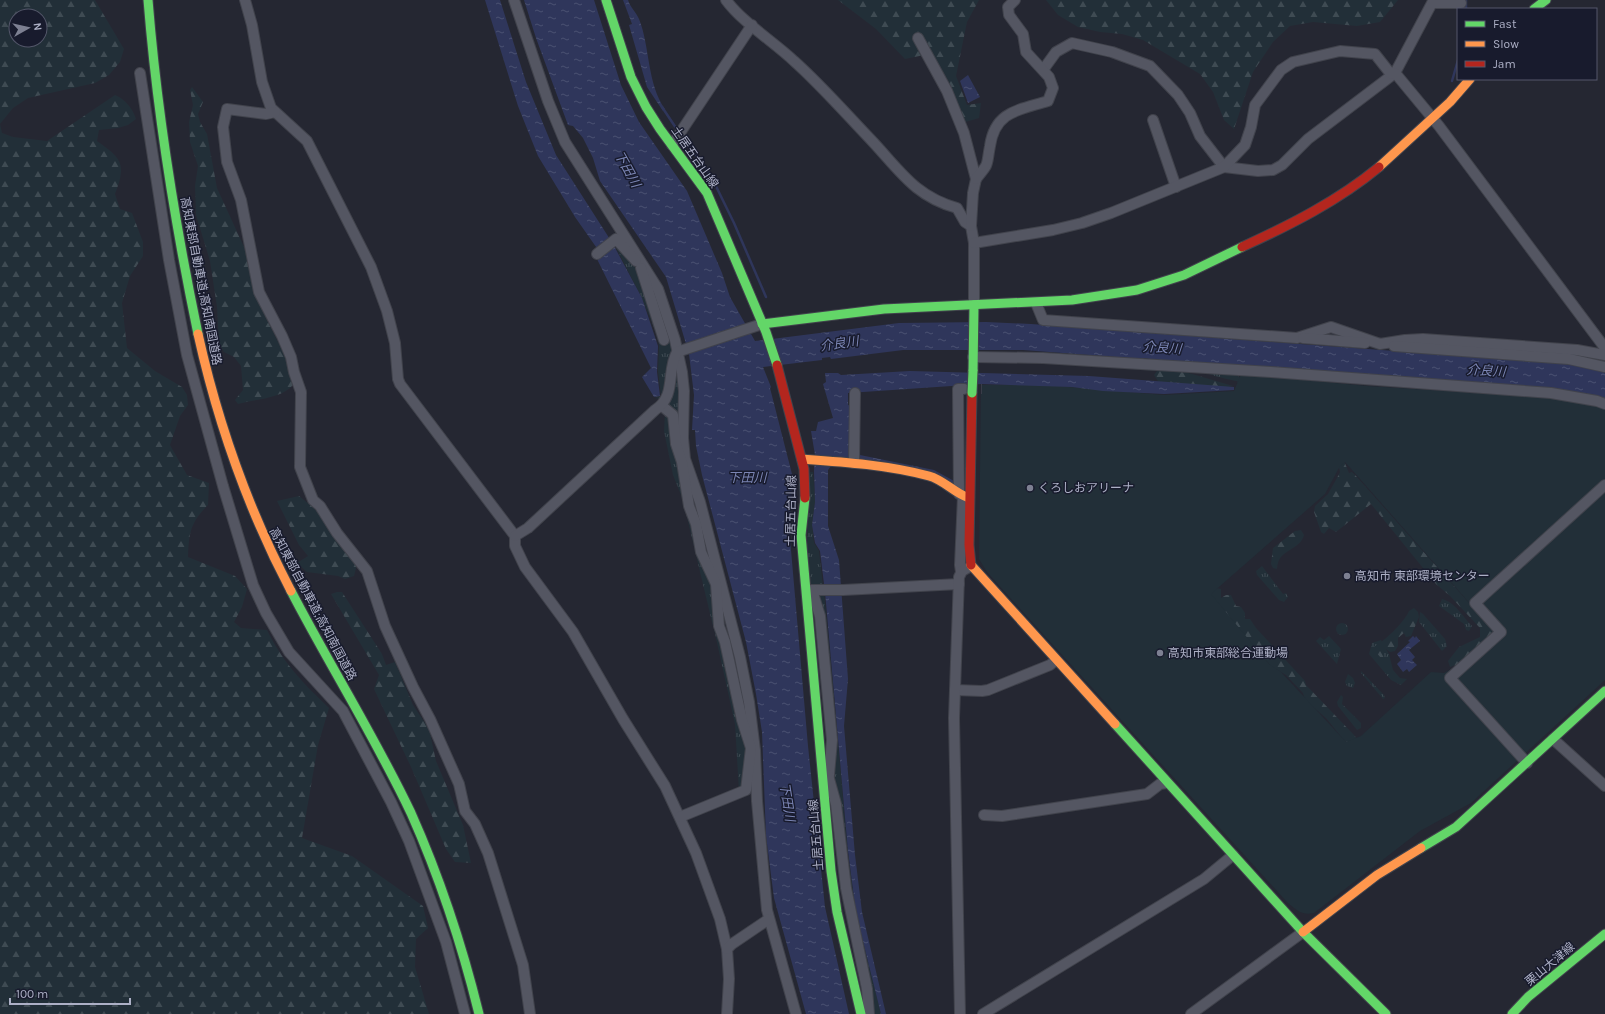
<svg xmlns="http://www.w3.org/2000/svg" width="1605" height="1014" viewBox="0 0 1605 1014" font-family="Karla,'Noto Sans JP',sans-serif">
<defs>
<pattern id="grass-tufts" width="24" height="20" patternUnits="userSpaceOnUse"><rect width="24" height="20" fill="#222f38"/><path d="M3 7l-1-3M5 7V3M7 7l1-3M15 17l-1-3M17 17v-4M19 17l1-3" fill="none" stroke="#3f4b53"/></pattern>
<pattern id="forest-firs" width="22" height="20" patternUnits="userSpaceOnUse"><rect width="22" height="20" fill="#222f38"/><path d="M5 1l3.5 6h-7zM16 11l3.5 6h-7z" fill="#3f4b53"/></pattern>
<pattern id="water-ripples" width="26" height="14" patternUnits="userSpaceOnUse"><rect width="26" height="14" fill="#2f365b"/><path d="M2 4q2-2 4 0t4 0M15 11q2-2 4 0t4 0" fill="none" stroke="#4a5171"/></pattern>
</defs>
<rect width="100%" height="100%" fill="#252732"/>
<g fill="url(#grass-tufts)">
<path d="M614 244 635 263 653 285 672 348 666 388 661 399 655 398 661 396 658 371 659 345 655 330 641 296Z"/>
<path d="M678 365 680 425 667 403C672 397 676 390 676 381 676 374 674 370 678 365Z"/>
<path d="M1209 371 1235 374 1247 383 1239 385 1237 381C1234 381 1210 375 1207 373Z"/>
<path d="M665 414 668 416 685 505 673 475 664 431Z"/>
<path d="M810 472H813L815 501 812 525 814 543 819 551 823 587 811 586 807 545Z"/>
<path d="M685 509 688 510 714 582 716 623 713 626Z"/>
<path d="M1262 566 1283 594 1286 593 1288 597 1284 602 1279 600 1257 575 1256 571Z"/>
<path d="M824 592 834 697H830L815 593Z"/>
<path d="M1442 599C1455 602 1463 617 1472 626L1469 631 1466 630 1464 624 1439 606Z"/>
<path d="M1420 612 1423 614 1445 639 1447 646 1442 651 1419 622Z"/>
<circle cx="1342" cy="629" r="6"/>
<path d="M714 629 718 630 748 743 744 788 739 791 735 724Z"/>
<path d="M1329 636 1341 649 1337 664 1316 641 1320 637 1324 640Z"/>
<path d="M1381 640 1389 654 1393 670 1400 678 1407 679 1401 685 1391 680 1369 654 1372 643Z"/>
<path d="M1361 671 1384 695 1385 698 1383 699 1361 673Z"/>
<path d="M1348 674 1353 678 1355 683 1353 688 1347 686 1345 682Z"/>
<path d="M830 700H834L848 853H844L833 789Z"/>
<path d="M848 855 856 913 881 1014H871L843 856Z"/>
</g>
<g fill="url(#forest-firs)" fill-rule="evenodd">
<path d="M0 0H95L124 49 120 62 109 75 95 83 28 98 13 108 0 124 2 133 13 137 47 141 115 95C125 99 133 109 136 119L128 125 118 128 99 130 97 141C121 158 127 163 115 194L120 209 132 213 143 242V256L130 276 122 303 127 348 155 371 182 387 187 395 188 405 180 416 170 445 187 475 209 483 208 505C190 523 189 533 188 557L235 576 247 589 242 607 234 622 241 628 267 630C283 663 303 683 329 708L318 745 302 838 352 856 423 906 428 928 416 939 415 967 429 1014H0ZM16 16H40V40H16Z"/>
<path d="M838 0H979L967 22 956 76 967 105 981 103 979 118 962 123C956 94 949 76 929 54L905 59 876 29Z"/>
<path d="M1046 0H1398L1380 22 1357 26 1313 22 1290 26 1273 42 1253 72 1234 129 1224 120 1213 92 1200 74 1143 40 1122 34 1100 32 1078 27 1058 15Z"/>
<path d="M192 87 203 102 198 114 200 122 207 134 217 188 244 247 263 312 285 356 293 385C281 399 255 399 238 404L235 400 243 390 241 366 234 357 224 352 219 344 217 307 210 261 196 215 195 186 198 166 190 142 189 122 193 105 190 90Z"/>
<path d="M1053 361 1182 371 1233 386 1227 387H1187L1177 382 1175 385 1160 384 1154 375 1157 371 1062 363 1054 364Z"/>
<path d="M1344 461 1349 473 1352 472 1356 476 1494 631 1488 637 1486 642 1470 652V656L1464 662 1450 667 1448 661 1459 647 1480 637V628L1450 596 1436 584 1371 504 1336 532 1329 528 1324 534 1321 532 1314 512 1315 506 1328 494 1337 478 1340 472 1338 463Z"/>
<path d="M299 496 319 512 357 564 354 576 345 579 338 576 307 572 297 563 308 556 299 545 277 501Z"/>
<path d="M1301 530 1304 535C1301 548 1285 549 1279 560 1278 562 1277 566 1277 569L1273 568 1271 564 1273 548 1295 531Z"/>
<path d="M1210 587 1221 589V598L1226 595H1231L1236 606 1241 607 1245 613V619H1250L1256 628 1305 681 1306 685 1354 735 1366 751 1360 760 1326 718 1305 700 1303 693 1286 675 1271 666 1209 597Z"/>
<path d="M337 592H342L382 654 386 665 395 662 413 705 429 729 436 761 463 825 471 863 455 862 446 849 411 767 374 689 379 675 331 594Z"/>
<path d="M1414 608 1418 612 1419 617 1411 636 1406 637 1404 633 1398 638V646L1395 651 1390 652 1386 649 1383 651 1384 657 1381 658 1375 651V646C1385 641 1405 621 1409 611Z"/>
<path d="M1341 695 1343 697 1342 704 1361 723V728L1357 730 1338 706 1337 702Z"/>
</g>
<path fill="#222f38" fill-rule="evenodd" d="M1241 374 1367 386 1575 399 1605 408V680L1471 803 1420 831 1314 913C1302 916 1296 910 1287 902L1003 590 987 572 979 559 981 385H1046L1164 395 1234 391ZM1345 462 1495 632 1458 665 1444 673 1431 672 1361 736 1346 742 1281 672 1269 664 1211 594 1325 494 1340 466Z"/>
<g fill="url(#water-ripples)">
<path d="M485 0H500L526 82 556 155 613 244 642 298 658 346 657 372 660 396 654 397 642 377 651 368 597 259 601 254 575 217 538 156 518 106Z"/>
<path d="M524 0H594L621 85 639 122 687 191 722 273 730 297 755 341 899 323 986 322 1031 324 1582 365 1605 372V400L1600 397 1583 393 1367 376 1366 374 1151 361 1150 359 1144 358 1143 359 1023 350H903L831 359 830 357 822 358V360L763 367 771 387 770 388 793 478 789 527 808 746 825 907 849 1014H806L774 898 766 836 762 732 756 694 746 642 702 475 696 446 695 430H692L694 395 689 354 666 277 600 181 593 158 583 138 573 126 568 125 536 38Z"/>
<path d="M623 0H628C630 7 636 12 639 19 650 46 647 84 665 109L663 111 647 87 629 25 632 24Z"/>
<path d="M968 75 980 97 968 103 960 81Z"/>
<path d="M910 371 1089 376 1234 387V390L1164 394 1103 391 1072 387 981 384 848 393V405L851 406 850 453 934 470 954 481V486L941 476 831 466 828 470V526L839 560 848 679 844 726 855 855 862 912 886 1014H881L856 913 848 851 825 592 820 551 815 543 812 525 815 502 814 471 815 455 811 431H816L818 422 833 418 823 384 826 382 825 373H838L841 375Z"/>
<path d="M1413 636 1415 638 1416 636 1420 641 1409 650 1415 657 1412 660 1417 665 1409 672 1407 669 1403 672 1397 664 1401 660 1397 654 1410 642 1408 641Z"/>
</g>
<g fill="none" stroke-linecap="round" stroke-linejoin="round">
<g stroke="#2f365b" stroke-width="2.5">
<path d="M1466 0V9"/>
<path d="M1452 81 1458 60"/>
<path d="M662 107 678 131"/>
<path d="M681 135 710 174 734 223 766 297"/>
</g>
<path stroke="#393c48" stroke-width="10" stroke-dasharray="10 5" stroke-linecap="butt" d="M966 389H982"/>
<g stroke="#41434c" stroke-width="12">
<g id="street">
<path d="M245 0 252 25 262 82 271 108 307 141 371 267 387 311 395 343 398 379 400 384 515 536V546L525 567 573 632 623 719 665 786 696 853 720 919 727 949 729 979 727 1014"/>
<path d="M514 0 548 101 565 142 658 289 675 340 682 372 684 391 683 438 685 459 700 502 740 657 749 702 755 750 757 801 767 910 796 1014"/>
<path d="M726 0C742 22 774 42 794 61 822 86 847 115 873 142 900 171 916 197 957 208L965 222 971 226 974 243V305"/>
<path d="M918 38 947 91 964 133 976 179 973 193 971 226"/>
<path d="M1043 70 1056 52 1072 43 1112 52 1150 66 1178 95 1190 113 1200 136 1224 167 1258 171 1273 170 1282 165 1308 139 1395 73 1432 3H1461"/>
<path d="M140 73 169 260 187 355 223 486 253 585 266 613 289 652 343 711 391 802 409 841 446 942 465 1014"/>
<path d="M275 112 266 114 227 109 223 127 227 162 241 200 259 292 282 336 291 357 294 372 301 392 300 467 313 500 320 506 337 533 367 571 385 626 413 687 430 719 459 784 465 811 475 824 488 853 523 965 530 1014"/>
<path d="M1153 120 1176 187"/>
<path d="M672 145 752 25"/>
<path d="M976 179C990 162 986 167 990 146 995 111 1019 110 1048 101L1053 88 1049 77 1026 52 1023 34 1009 15 1008 7 1015 0"/>
<path d="M974 243 1053 230 1082 223 1111 213 1224 167 1245 145 1251 127 1255 105 1281 70 1293 62 1340 51 1375 54 1390 73 1396 74 1439 126 1605 348"/>
<path d="M597 254 616 239 636 261"/>
<path d="M641 268 664 340"/>
<path d="M1036 303 1043 320 1297 338 1331 327 1380 344 1405 340 1423 339 1577 350 1605 355"/>
<path d="M1303 338 1365 343"/>
<path d="M1394 346 1569 359 1605 367"/>
<path d="M973 357 1043 358 1271 372 1551 393 1597 401 1605 404"/>
<path d="M662 406 673 415 676 444 682 462 689 506 696 524 701 552 716 584 719 626 725 642 742 720 751 748 746 790 680 817"/>
<path d="M854 463 855 393"/>
<path d="M959 494 958 389H964"/>
<path d="M515 536 528 528 655 410C677 396 666 371 677 352L762 324"/>
<path d="M961 572 960 565 963 496"/>
<path d="M807 590H843L959 584"/>
<path d="M812 590 820 616 832 740 829 775"/>
<path d="M955 690 982 691 988 690 1050 665 1056 660"/>
<path d="M1553 739 1605 786"/>
<path d="M1527 763 1450 678 1501 632 1475 603 1605 485"/>
<path d="M828 775 836 804 846 888 867 989 869 1014"/>
<path d="M984 815 1002 816 1147 794 1160 784 1166 783"/>
<path d="M727 949 732 944 769 919"/>
<path d="M960 1014 954 718 959 577 962 571 971 566"/>
<path d="M983 1014 1204 879 1233 855"/>
<path d="M1191 1014 1303 932"/>
</g>
</g>
<g stroke="#41434c" stroke-width="11">
<g id="fast">
<path d="M148 0C157 112 175 224 198 334"/>
<path d="M606 0 631 77 646 107 660 129 707 193 766 332 777 365"/>
<path d="M1534 9 1546 0"/>
<path d="M762 324 884 309 1072 300 1137 290 1184 275 1242 247"/>
<path d="M973 371 974 305"/>
<path d="M805 498 801 535 831 871 837 912 861 1014"/>
<path d="M291 591C330 666 375 737 411 813 440 878 462 945 479 1014"/>
<path d="M1115 724 1303 932 1386 1014"/>
<path d="M1421 848 1456 827 1605 691"/>
<path d="M1512 1014 1528 997 1605 934"/>
</g>
</g>
<g stroke="#41434c" stroke-width="11">
<g id="slow">
<path d="M1379 167 1450 102 1470 79"/>
<path d="M198 334C218 424 248 509 291 591"/>
<path d="M802 459C844 462 888 465 929 476 944 480 954 493 969 498"/>
<path d="M971 565 1115 724"/>
<path d="M1303 932 1377 875 1421 848"/>
</g>
</g>
<g stroke="#41434c" stroke-width="11">
<g id="jam">
<path d="M1242 247C1290 225 1338 201 1379 167"/>
<path d="M777 365 804 469 805 498"/>
<path d="M971 565 969 545 972 393"/>
</g>
</g>
<use href="#street" stroke="#545662" stroke-width="10"/>
<use href="#fast" stroke="#63d668" stroke-width="9"/>
<use href="#slow" stroke="#ff974d" stroke-width="9"/>
<use href="#jam" stroke="#b3261e" stroke-width="9"/>
<g stroke="#41434c" stroke-width="11" stroke-linecap="butt">
<path id="fast-bridge" d="M972 393 973 371"/>
</g>
<use href="#fast-bridge" stroke="#63d668" stroke-width="9"/>
</g>
<g fill="#7d8092" stroke="#181b2d" stroke-width="1.5">
<circle cx="1030" cy="488" r="4"/>
<circle cx="1347" cy="576" r="4"/>
<circle cx="1160" cy="653" r="4"/>
</g>
<g text-anchor="middle" stroke-width="3" stroke-linejoin="round" paint-order="stroke">
<g font-size="12" fill="#adb0c6" stroke="#181b2d">
<text transform="translate(695 157) rotate(55)" y="4">土居五台山線</text>
<text transform="translate(201 281) rotate(79)" y="4">高知東部自動車道;高知南国道路</text>
<text transform="translate(791 511) rotate(-89)" y="4">土居五台山線</text>
<text transform="translate(313 604) rotate(62)" y="4">高知東部自動車道;高知南国道路</text>
<text transform="translate(816 835) rotate(-95)" y="4">土居五台山線</text>
<text transform="translate(1550 964) rotate(-40)" y="4">栗山大津線</text>
</g>
<g font-size="12" fill="#adb0c6" stroke="#181b2d" text-anchor="start">
<text x="1038" y="492">くろしおアリーナ</text>
<text x="1355" y="580">高知市 東部環境センター</text>
<text x="1168" y="657">高知市東部総合運動場</text>
</g>
<g font-size="13" font-style="italic" fill="#7b85b4" stroke="#181b2d">
<text transform="translate(628 169) rotate(61)" y="5">下田川</text>
<text transform="translate(839 343) rotate(-8)" y="5">介良川</text>
<text transform="translate(1162 347) rotate(4)" y="5">介良川</text>
<text transform="translate(1486 370) rotate(4)" y="5">介良川</text>
<text x="747" y="482">下田川</text>
<text transform="translate(788 802) rotate(81)" y="5">下田川</text>
</g>
</g>
<rect x="1457" y="8" width="140" height="72" fill="#181b2d" stroke="#54576a"/>
<rect x="1465" y="21" width="20" height="6" fill="#63d668" stroke="#54576a"/>
<text x="1493" y="28" font-size="12" fill="#adb0c6">Fast</text>
<rect x="1465" y="41" width="20" height="6" fill="#ff974d" stroke="#54576a"/>
<text x="1493" y="48" font-size="12" fill="#adb0c6">Slow</text>
<rect x="1465" y="61" width="20" height="6" fill="#b3261e" stroke="#54576a"/>
<text x="1493" y="68" font-size="12" fill="#adb0c6">Jam</text>
<g transform="translate(28 28) rotate(82)"><circle r="19" fill="#181b2d" stroke="#54576a"/>
<path d="M0-3L7 15L0 10L-7 15Z" fill="#7d8092"/>
<text y="-6" font-size="11" font-weight="bold" text-anchor="middle" fill="#adb0c6">N</text>
</g>
<path d="M10 998v6h120v-6" fill="none" stroke="#adb0c6" stroke-width="2"/>
<text x="16" y="998" font-size="12" fill="#adb0c6" stroke="#181b2d" stroke-width="3" paint-order="stroke">100 m</text>
</svg>
